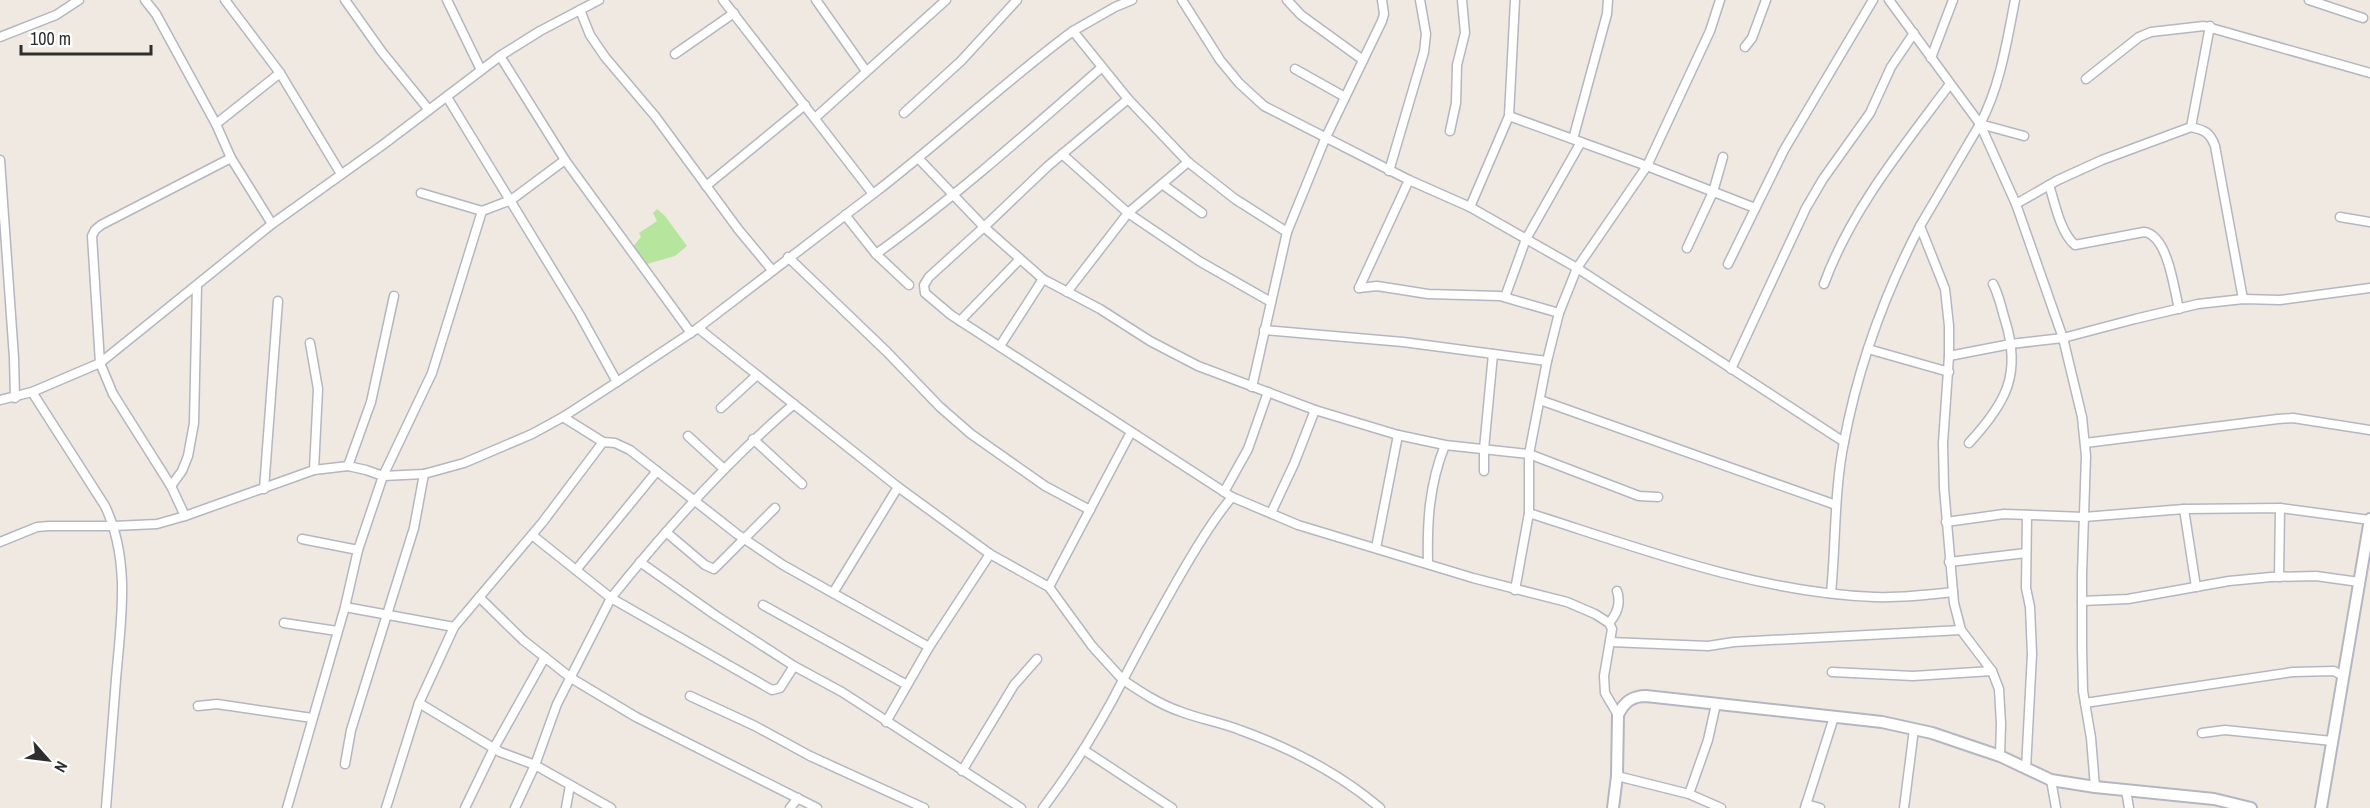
<svg xmlns="http://www.w3.org/2000/svg" width="2370" height="808" viewBox="0 0 2370 808" font-family="'Archivo Narrow',sans-serif">
<rect width="100%" height="100%" fill="#efe9e1"/>
<path fill="#b6e59e" d="M657 209 665 216 687 246 675 256 647 264 633 247 641 237 639 233 657 221 653 213Z"/>
<g fill="none" stroke-linecap="round" stroke-linejoin="round">
<g stroke="#b4b7c1" stroke-width="11">
<g id="minor">
<path d="M145 0 156 14 216 124 231 158 272 224"/>
<path d="M225 0 280 73 341 174"/>
<path d="M345 0 382 52 429 110"/>
<path d="M447 0 481 70"/>
<path d="M723 0 873 194C941 142 1004 82 1073 31L1128 99 1048 166 984 227 929 277 924 285 925 293 951 315 1232 497 1298 525 1473 578 1567 602 1595 614 1609 623 1612 629 1604 676 1605 693 1618 715"/>
<path d="M816 0 866 71"/>
<path d="M1182 0 1220 60 1239 83 1264 106 1409 180 1470 207 1577 268 1844 442"/>
<path d="M1287 0 1301 15 1363 60"/>
<path d="M1889 0 1980 124 2024 136"/>
<path d="M2309 0 2363 18"/>
<path d="M580 10 590 35 605 57 655 116 738 229 772 270"/>
<path d="M1073 31 1115 7 1132 0"/>
<path d="M0 37 56 15 79 0"/>
<path d="M1745 47 1752 38 1766 0"/>
<path d="M675 54 734 13"/>
<path d="M500 56 565 160 691 333"/>
<path d="M1931 58 1953 0"/>
<path d="M1295 69 1345 97"/>
<path d="M2086 79 2139 37 2151 32 2204 26 2370 73"/>
<path d="M1128 99 1188 162 1235 199 1287 232"/>
<path d="M904 113 961 61 1017 0"/>
<path d="M1509 116 1647 166 1755 208"/>
<path d="M815 118 946 0"/>
<path d="M216 124 280 73"/>
<path d="M1980 124C2000 87 2007 41 2015 0"/>
<path d="M2191 127C2204 130 2210 132 2215 146L2243 299"/>
<path d="M1450 131 1456 103 1457 65 1465 33 1462 0"/>
<path d="M1573 139 1607 14 1608 0"/>
<path d="M1062 154 1128 213 1199 261 1271 302"/>
<path d="M919 159 984 227 1043 279 1100 309 1150 341 1198 366 1315 410 1398 435 1445 445 1529 454 1639 496 1658 497"/>
<path d="M0 160 14 358 15 398"/>
<path d="M1389 171 1424 52 1426 34 1420 0"/>
<path d="M1162 184 1202 213"/>
<path d="M2049 185C2055 203 2060 232 2075 245L2144 232C2168 235 2174 289 2179 309"/>
<path d="M706 186 805 105"/>
<path d="M421 193 482 211 511 200 565 160"/>
<path d="M2016 204 2058 180 2102 160 2191 127 2210 26"/>
<path d="M1470 207 1509 116 1515 0"/>
<path d="M845 215 876 254 909 285"/>
<path d="M2340 217 2370 222"/>
<path d="M1687 248 1713 192 1723 157"/>
<path d="M876 254C955 197 1028 132 1101 68"/>
<path d="M788 257 887 352 940 407 971 434 1045 486 1090 510"/>
<path d="M1728 264 1784 150 1873 0"/>
<path d="M1824 284C1851 210 1903 147 1950 84"/>
<path d="M1359 288 1377 286 1428 294 1500 296 1559 313"/>
<path d="M1359 288 1409 180"/>
<path d="M1067 292 1128 213 1188 162"/>
<path d="M1505 297 1526 239 1581 142"/>
<path d="M960 321 1020 259"/>
<path d="M698 328 898 487 990 554 1049 587 1092 646 1123 680C1100 725 1074 767 1043 808"/>
<path d="M1264 330 1403 342 1547 361"/>
<path d="M310 343 318 389 314 470"/>
<path d="M1000 346 1043 279"/>
<path d="M1868 349 1949 372"/>
<path d="M1949 356 2011 344 2063 338 2082 417 2086 456 2082 574V647L2083 691 2091 738 2095 787"/>
<path d="M1731 369 1806 208 1823 179 1870 113 1891 67 1914 33"/>
<path d="M617 382 698 328 873 194"/>
<path d="M1252 387 1287 232 1325 139 1382 21 1384 14 1382 0"/>
<path d="M32 392 105 506C131 561 121 620 116 679 113 722 109 765 106 808"/>
<path d="M0 400 32 392 100 363 272 224 384 144 500 56 540 31 599 0"/>
<path d="M1540 400 1836 505"/>
<path d="M721 408 757 375"/>
<path d="M563 417 603 442 615 443 630 450 737 534 783 565 929 647"/>
<path d="M688 436 724 469"/>
<path d="M753 439 802 484"/>
<path d="M1969 443C2006 403 2022 374 2005 320 2001 307 1999 295 1993 284"/>
<path d="M2085 443 2278 419 2293 418 2370 430"/>
<path d="M348 466 371 402 394 296"/>
<path d="M1484 471V449L1493 354"/>
<path d="M171 486 182 471 188 456 194 423 197 285"/>
<path d="M264 489 278 301"/>
<path d="M1224 492 1248 449 1268 392"/>
<path d="M1232 497C1215 517 1201 540 1188 562 1165 601 1144 640 1123 680 1141 692 1159 704 1179 711 1199 719 1220 722 1240 730 1290 748 1339 773 1380 808"/>
<path d="M2184 509 2196 587"/>
<path d="M1271 513 1294 464 1315 410"/>
<path d="M1529 513V454L1547 361 1559 313 1577 268 1647 166 1710 31 1720 0"/>
<path d="M185 516 171 486 113 394 100 363 92 236 95 230 101 225 231 158"/>
<path d="M1946 522 2004 514 2084 517 2184 509 2280 508 2370 520"/>
<path d="M666 532 705 565 714 569 775 508"/>
<path d="M532 535 611 598C667 528 726 462 794 404"/>
<path d="M302 539 358 550"/>
<path d="M0 542 37 527 49 526H114L157 524 185 516 314 470 348 466 366 470 383 476 432 373 482 211"/>
<path d="M1376 548 1398 435"/>
<path d="M640 562 715 615 794 666"/>
<path d="M1949 562 2026 553"/>
<path d="M1428 564C1427 522 1429 485 1445 445"/>
<path d="M576 570 657 471"/>
<path d="M2279 577 2280 508"/>
<path d="M1049 587 1131 432"/>
<path d="M1515 590 1529 513C1639 548 1758 593 1875 597 1901 598 1927 595 1953 592"/>
<path d="M833 593 898 487"/>
<path d="M1831 593C1836 543 1834 491 1844 442 1858 367 1885 293 1920 226"/>
<path d="M479 597 523 640 571 678 636 717 817 808"/>
<path d="M2082 601 2128 599 2229 581 2271 577 2316 576 2359 582"/>
<path d="M763 605 907 685"/>
<path d="M345 607 454 627"/>
<path d="M284 623 337 631"/>
<path d="M1609 623C1617 614 1621 603 1617 591"/>
<path d="M1610 642 1708 646 1734 642 1961 630"/>
<path d="M1832 672 1913 676 1992 671"/>
<path d="M690 696 755 726 810 756 924 808"/>
<path d="M419 703 454 627 542 523 603 442"/>
<path d="M2085 703 2293 672 2334 671 2343 676"/>
<path d="M198 706 217 704 312 718"/>
<path d="M886 722 929 647 990 554"/>
<path d="M2202 733 2225 730 2332 741"/>
<path d="M1084 750 1172 808"/>
<path d="M2000 756 2001 724 1999 689 1992 671 1961 630 1954 603 1944 488 1943 443 1949 356V326L1945 289 1920 226 1980 124 2016 204 2063 338 2135 319 2198 304 2243 299 2280 300 2370 288"/>
<path d="M345 764 351 730 414 528 424 474"/>
<path d="M2026 769 2032 654 2030 607 2026 588 2027 515"/>
<path d="M962 771 1014 685 1037 659"/>
<path d="M1617 776 1689 794 1721 808"/>
<path d="M2051 780 2056 808"/>
<path d="M2126 790 2129 808"/>
<path d="M1689 794 1708 740 1716 704"/>
<path d="M1806 804 1820 808"/>
<path d="M287 808 345 607 358 550 383 476 424 474 464 463 532 434 563 417 617 382 580 315 447 97"/>
<path d="M386 808 419 703 500 752 535 765 557 704 611 598 772 690 780 688 794 666 842 692 1021 808"/>
<path d="M465 808 494 748 545 657"/>
<path d="M515 808 535 765 611 808"/>
<path d="M566 808 570 785"/>
<path d="M790 808 798 798"/>
<path d="M1805 808 1834 717"/>
<path d="M1904 808 1914 729"/>
</g>
</g>
<g stroke="#b4b7c1" stroke-width="14">
<g id="tertiary">
<path d="M1613 808 1617 776 1618 715C1624 702 1632 696 1646 696L1882 722 1932 733 2000 756 2051 780 2095 787 2214 799 2251 808"/>
<path d="M2321 808 2370 519"/>
</g>
</g>
<use href="#minor" stroke="#fff" stroke-width="8"/>
<use href="#tertiary" stroke="#fff" stroke-width="10"/>
</g>
<g transform="translate(48 760) rotate(118)" stroke="#ffffff" stroke-width="4.5" paint-order="stroke">
<path d="M0-4.5L10 22L0 15L-10 22Z" fill="#2e2e2e"/>
<text y="-9" font-size="16" font-weight="bold" text-anchor="middle" fill="#2e2e2e">N</text>
</g>
<path d="M21 45v9h130v-9" fill="none" stroke="#2e2e2e" stroke-width="3"/>
<text x="30" y="45" font-size="18" fill="#2e2e2e" stroke="#ffffff" stroke-width="4.5" paint-order="stroke">100 m</text>
</svg>
